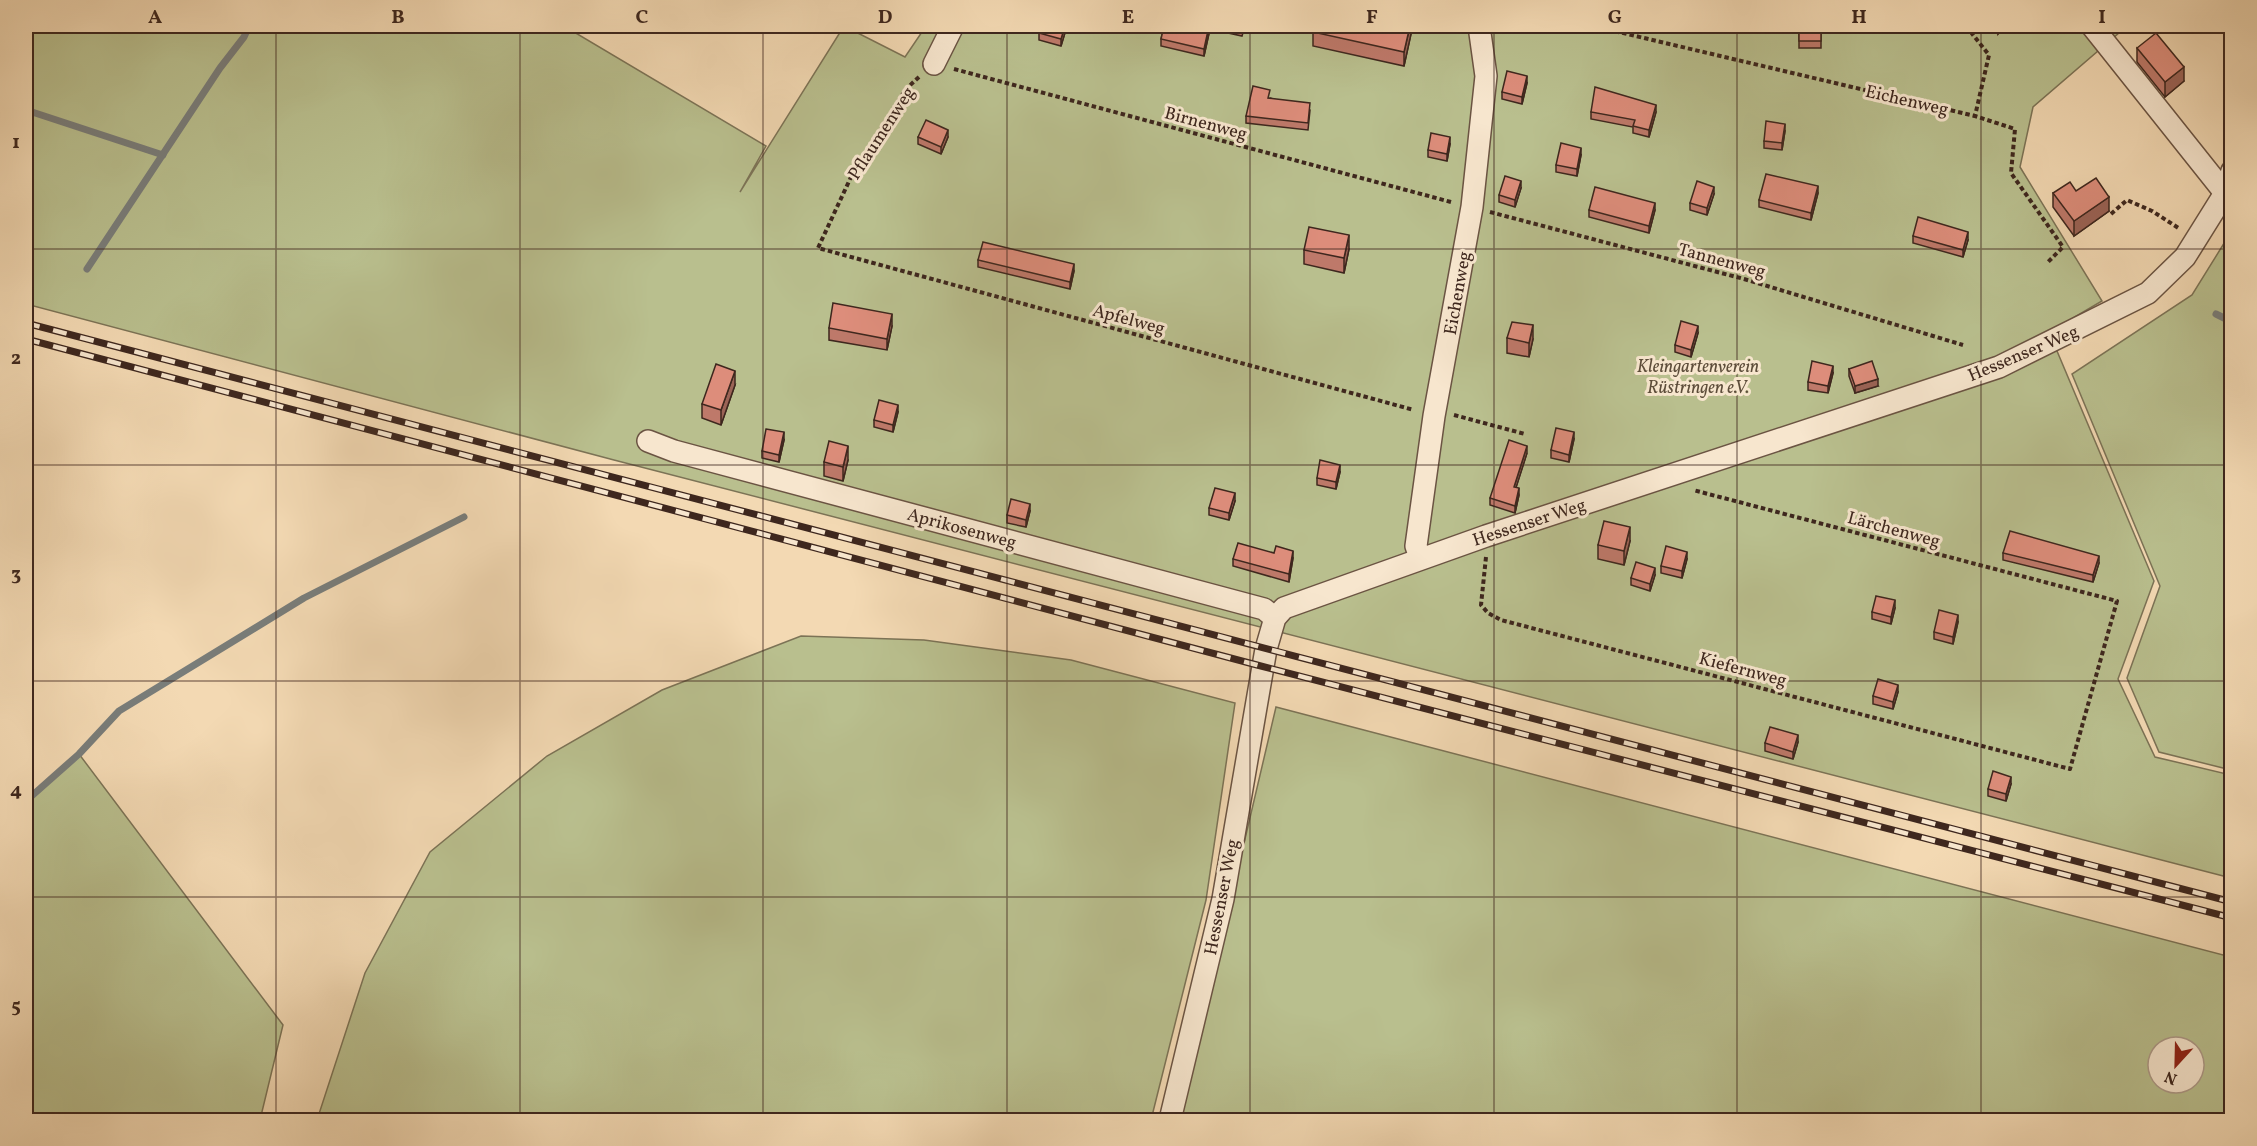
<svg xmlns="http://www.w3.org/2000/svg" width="2257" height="1146" viewBox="0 0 2257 1146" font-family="Vollkorn,serif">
<rect width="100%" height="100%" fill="#f3d9b3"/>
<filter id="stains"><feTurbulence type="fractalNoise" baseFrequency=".00333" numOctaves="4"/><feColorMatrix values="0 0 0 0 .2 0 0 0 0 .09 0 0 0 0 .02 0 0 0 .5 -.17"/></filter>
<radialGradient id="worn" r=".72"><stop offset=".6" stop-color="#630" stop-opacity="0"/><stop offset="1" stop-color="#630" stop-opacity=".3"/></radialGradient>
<g fill="#b9bf8e" stroke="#7c7356" stroke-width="1.5" fill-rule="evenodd">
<path d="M26 26H564L766 146 740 192 844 26 905 57 926 26H2127L2033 107 2020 167 2102 301 2049 332 2154 581 2118 679 2155 757 2231 775V878L614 460 26 304Z"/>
<path d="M2231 232V770L2159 752 2127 678 2160 586 2072 374 2192 295Z"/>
<path d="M801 636 924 640 1071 660 1235 703 1206 900 1151 1120H317L365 973 430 852 547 756 662 690Z"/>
<path d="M1276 707 2231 957V1120H1179ZM2158 1047H2194V1083H2158Z"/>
<path d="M79 754 283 1025 260 1120H26V801Z"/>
</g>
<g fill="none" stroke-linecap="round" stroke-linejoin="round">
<g stroke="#797d7a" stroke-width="7">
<path d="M26 110 163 155"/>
<path d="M87 269 220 68 244 37 249 26"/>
<path d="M2216 314 2232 322"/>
<path d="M26 801 79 754 119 711 304 598 464 517"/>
</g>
<g stroke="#6b5443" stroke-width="24">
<g id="minor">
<path d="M2092 26 2225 193"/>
<path d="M934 64 953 26"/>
<path d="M648 441 674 451 1264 609 1275 618"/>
<path d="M1420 558 1416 546 1434 416 1472 207 1486 76 1479 26"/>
<path d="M1170 1120 1223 899 1266 649 1275 618 1284 608 1486 536 1999 367 2148 293 2185 257 2225 193 2232 171"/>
</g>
</g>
<g stroke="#3e271e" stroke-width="4" stroke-dasharray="4.5 3" stroke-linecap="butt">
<path d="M1593 26 1975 116"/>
<path d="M1966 26 1989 55 1975 116 2015 129 2011 173 2063 247 2047 263"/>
<path d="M954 69 1451 202"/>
<path d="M919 77 906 89 851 177 818 248 1414 410"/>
<path d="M1490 212 1744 279 1963 345"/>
<path d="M2111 214 2127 200 2152 211 2180 229"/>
<path d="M1454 415 1525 434"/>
<path d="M1486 557 1481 605 1488 613 1501 620 2070 769 2117 601 1693 490"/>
</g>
<use href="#minor" stroke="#f7e6ce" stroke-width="21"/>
<g stroke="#3e271e" stroke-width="7">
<g id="rail">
<path d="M26 323 2232 902"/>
<path d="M26 339 1257 665 2232 918"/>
</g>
</g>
<use href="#rail" stroke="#f7e6ce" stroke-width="4.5" stroke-dasharray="14" stroke-linecap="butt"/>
</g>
<g fill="#be796a" stroke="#3e271e" stroke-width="1.5">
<path d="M977 26H994L992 30Z"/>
<path d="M1067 26 1061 46 1039 40V33Z"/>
<path d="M1094 26H1114V29Z"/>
<path d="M1164 26H1245L1242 36 1210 29 1204 56 1161 46V39Z"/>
<path d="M1411 26V34L1404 66 1313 46V32Z"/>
<rect x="1799" y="26" width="22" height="22"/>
<path d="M1986 26H2004L1998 34Z"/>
<path d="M2137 48 2184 81 2165 97 2137 62Z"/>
<path d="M1527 83 1522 104 1502 99V92Z"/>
<path d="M1270 98 1310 110 1308 130 1246 123V116Z"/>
<path d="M1591 112H1656L1649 137 1633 133V127L1591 119Z"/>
<path d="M1785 131 1782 150 1764 148V141Z"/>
<path d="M918 137H948L941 154 918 144Z"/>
<path d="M1450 144 1447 161 1428 157V150Z"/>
<path d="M1581 155 1577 176 1556 172V165Z"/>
<path d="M1521 188 1515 207 1499 202V195Z"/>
<path d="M2076 191 2109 211 2074 236 2053 207V193Z"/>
<path d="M1818 193 1811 220 1759 207V200Z"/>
<path d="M1714 194 1707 215 1690 210V203Z"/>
<path d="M1589 210H1655L1649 233 1589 217Z"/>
<path d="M1913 236 1968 240 1963 257 1913 243Z"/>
<path d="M1349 249 1344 273 1304 264V250Z"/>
<path d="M978 260 1074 271 1070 289 978 267Z"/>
<path d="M892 326 887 350 829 340V328Z"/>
<path d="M1698 333 1691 357 1675 352V345Z"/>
<path d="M1507 338 1533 339 1529 357 1507 353Z"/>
<path d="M1849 369 1878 386 1855 393 1849 376Z"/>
<path d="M1833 373 1828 393 1808 390V382Z"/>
<path d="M735 385 721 425 702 418V404Z"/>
<path d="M898 412 893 432 874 427V420Z"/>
<path d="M1574 439 1569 462 1551 458V450Z"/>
<path d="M784 440 779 462 762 458V451Z"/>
<path d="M1527 453 1516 487 1519 495 1515 513 1490 505V498Z"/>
<path d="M848 460 843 481 824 476V462Z"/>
<path d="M1340 472 1336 489 1317 485V478Z"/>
<path d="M1235 501 1229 520 1209 515V508Z"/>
<path d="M1030 511 1026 527 1007 523V515Z"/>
<path d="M1630 541 1624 565 1598 559V545Z"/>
<path d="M2003 553 2099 563 2093 582 2003 560Z"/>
<path d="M1293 558 1289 582 1233 566V559Z"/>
<path d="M1687 559 1682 578 1661 573V566Z"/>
<path d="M1655 575 1650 591 1631 585V578Z"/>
<path d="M1895 608 1891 624 1872 619V612Z"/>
<path d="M1958 622 1953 644 1934 639V632Z"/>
<path d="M1898 692 1893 709 1873 704V696Z"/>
<path d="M1798 742 1793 759 1765 751V743Z"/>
<path d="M2011 784 2006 801 1988 796V789Z"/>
</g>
<g fill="#9b6356" stroke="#3e271e" stroke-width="1.5">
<path d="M1065 26H1067L1061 46V39Z"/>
<path d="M1209 26H1210V29L1204 56V49Z"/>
<path d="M1410 26H1411V34L1404 66V52Z"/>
<path d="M1998 26H2004L1998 34Z"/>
<path d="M2184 67V81L2165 97V82Z"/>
<path d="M1527 76V83L1522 104V97Z"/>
<path d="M1656 105V112L1649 137V130Z"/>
<path d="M1785 124V131L1782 150V143Z"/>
<path d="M948 130V137L941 154V147Z"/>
<path d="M1450 137V144L1447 161V154Z"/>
<path d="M1581 148V155L1577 176V169Z"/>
<path d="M1521 181V188L1515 207V200Z"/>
<path d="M1818 186V193L1811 220V213Z"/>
<path d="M1714 187V194L1707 215V208Z"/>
<path d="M2109 197V211L2074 236V221Z"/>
<path d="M1655 203V210L1649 233V226Z"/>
<path d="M1968 232V240L1963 257V250Z"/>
<path d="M1349 235V249L1344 273V258Z"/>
<path d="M1074 264V271L1070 289V282Z"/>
<path d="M892 314V326L887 350V339Z"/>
<path d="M1533 325V339L1529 357V343Z"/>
<path d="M1698 326V333L1691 357V350Z"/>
<path d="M1833 366V373L1828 393V386Z"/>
<path d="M735 371V385L721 425V410Z"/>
<path d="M1878 379V386L1855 393V386Z"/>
<path d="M898 405V412L893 432V425Z"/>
<path d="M784 432V440L779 462V455Z"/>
<path d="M1574 432V439L1569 462V455Z"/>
<path d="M848 446V460L843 481V467Z"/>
<path d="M1527 446V453L1514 494V487Z"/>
<path d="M1340 465V472L1336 489V482Z"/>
<path d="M1519 488V495L1515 513V506Z"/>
<path d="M1235 493V501L1229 520V513Z"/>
<path d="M1030 504V511L1026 527V520Z"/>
<path d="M1630 527V541L1624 565V551Z"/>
<path d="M1293 551V558L1289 582V574Z"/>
<path d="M1687 552V559L1682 578V571Z"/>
<path d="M2099 556V563L2093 582V575Z"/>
<path d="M1655 568V575L1650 591V584Z"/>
<path d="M1895 600V608L1891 624V617Z"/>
<path d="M1958 615V622L1953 644V637Z"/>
<path d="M1898 685V692L1893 709V702Z"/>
<path d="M1798 735V742L1793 759V752Z"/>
<path d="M2011 777V784L2006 801V794Z"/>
</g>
<g fill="#dd8d7b" stroke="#3e271e" stroke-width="1.5">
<path d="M1041 26H1065L1061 39 1039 33Z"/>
<path d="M1164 26H1209L1204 49 1161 39Z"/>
<path d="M1226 26H1243L1242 29Z"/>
<path d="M1315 26H1410L1404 52 1313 32Z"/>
<rect x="1799" y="26" width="22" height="15"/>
<path d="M2156 33 2184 67 2165 82 2137 48Z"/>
<path d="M1507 71 1527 76 1522 97 1502 92Z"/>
<path d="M1253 86 1270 90 1268 98 1310 103 1308 123 1246 116Z"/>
<path d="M1595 87 1656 105 1649 130 1633 126 1635 120 1591 112Z"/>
<path d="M926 120 948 130 941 147 918 137Z"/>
<path d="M1766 121 1785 124 1782 143 1764 141Z"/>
<path d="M1431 133 1450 137 1447 154 1428 150Z"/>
<path d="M1561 143 1581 148 1577 169 1556 165Z"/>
<path d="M1766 174 1818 186 1811 213 1759 200Z"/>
<path d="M1505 176 1521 181 1515 200 1499 195Z"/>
<path d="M2096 178 2109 197 2074 221 2053 193 2070 182 2076 191Z"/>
<path d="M1697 181 1714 187 1707 208 1690 203Z"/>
<path d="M1595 187 1655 203 1649 226 1589 210Z"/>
<path d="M1918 217 1968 232 1963 250 1913 236Z"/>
<path d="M1309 227 1349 235 1344 258 1304 250Z"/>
<path d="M983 242 1074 264 1070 282 978 260Z"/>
<path d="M833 303 892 314 887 339 829 328Z"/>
<path d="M1681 321 1698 326 1691 350 1675 345Z"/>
<path d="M1512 322 1533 325 1529 343 1507 338Z"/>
<path d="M1812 361 1833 366 1828 386 1808 382Z"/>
<path d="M1872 361 1878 379 1855 386 1849 369Z"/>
<path d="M716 364 735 371 721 410 702 404Z"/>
<path d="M879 400 898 405 893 425 874 420Z"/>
<path d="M1556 428 1574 432 1569 455 1551 450Z"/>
<path d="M766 429 784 432 779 455 762 451Z"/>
<path d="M1509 440 1527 446 1514 487 1519 488 1515 506 1490 498Z"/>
<path d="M829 441 848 446 843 467 824 462Z"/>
<path d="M1320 460 1340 465 1336 482 1317 478Z"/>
<path d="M1215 488 1235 493 1229 513 1209 508Z"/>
<path d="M1011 499 1030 504 1026 520 1007 515Z"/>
<path d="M1604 521 1630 527 1624 551 1598 545Z"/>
<path d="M2010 531 2099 556 2093 575 2003 553Z"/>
<path d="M1238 543 1274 553 1276 546 1293 551 1289 574 1233 559Z"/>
<path d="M1666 546 1687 552 1682 571 1661 566Z"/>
<path d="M1636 562 1655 568 1650 584 1631 578Z"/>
<path d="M1876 596 1895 600 1891 617 1872 612Z"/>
<path d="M1939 610 1958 615 1953 637 1934 632Z"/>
<path d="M1878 679 1898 685 1893 702 1873 696Z"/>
<path d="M1770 727 1798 735 1793 752 1765 743Z"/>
<path d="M1993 771 2011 777 2006 794 1988 789Z"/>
</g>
<path fill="none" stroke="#3e271e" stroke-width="1.5" stroke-opacity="0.55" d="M276 26V1120M520 26V1120M763 26V1120M1007 26V1120M1250 26V1120M1494 26V1120M1737 26V1120M1981 26V1120M26 249H2232M26 465H2232M26 681H2232M26 897H2232"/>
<g text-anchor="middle" stroke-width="6" stroke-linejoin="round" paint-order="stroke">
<g font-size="18" fill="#3e271e" stroke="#f7e6ce">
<text transform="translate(1907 100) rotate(13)" y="6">Eichenweg</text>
<text transform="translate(1206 123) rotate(15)" y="6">Birnenweg</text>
<text transform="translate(881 133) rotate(-57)" y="6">Pflaumenweg</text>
<text transform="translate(1722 260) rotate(15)" y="6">Tannenweg</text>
<text transform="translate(1457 293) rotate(-80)" y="6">Eichenweg</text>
<text transform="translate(1129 319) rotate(15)" y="6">Apfelweg</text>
<text transform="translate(2023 353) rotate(-23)" y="6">Hessenser Weg</text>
<text transform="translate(1529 522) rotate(-18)" y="6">Hessenser Weg</text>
<text transform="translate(962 528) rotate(15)" y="6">Aprikosenweg</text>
<text transform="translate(1894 529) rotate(15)" y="6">Lärchenweg</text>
<text transform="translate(1743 669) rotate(15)" y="6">Kiefernweg</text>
<text transform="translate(1221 897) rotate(-79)" y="6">Hessenser Weg</text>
</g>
<g font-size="18" font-style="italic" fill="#5d4d3a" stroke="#f7e6ce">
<text x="1698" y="372">Kleingartenverein<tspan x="1698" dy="21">Rüstringen e.V.</tspan></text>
</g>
</g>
<rect width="2257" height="1146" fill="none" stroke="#f3d9b3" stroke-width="66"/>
<g transform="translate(2176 1065) rotate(202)"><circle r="28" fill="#f7e6ce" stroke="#ad9a88" stroke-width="1.5"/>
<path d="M0-4.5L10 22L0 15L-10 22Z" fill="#8f2418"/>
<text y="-9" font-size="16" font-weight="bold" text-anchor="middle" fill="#3e271e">N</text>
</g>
<rect x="33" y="33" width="2191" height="1080" fill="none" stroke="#3e271e" stroke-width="2"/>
<g font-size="20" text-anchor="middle" font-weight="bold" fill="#3e271e">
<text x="155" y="23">A</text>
<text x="398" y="23">B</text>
<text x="642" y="23">C</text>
<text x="885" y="23">D</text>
<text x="1128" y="23">E</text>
<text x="1372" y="23">F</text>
<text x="1615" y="23">G</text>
<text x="1859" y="23">H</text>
<text x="2102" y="23">I</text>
<text x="16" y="148">1</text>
<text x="16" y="364">2</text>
<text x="16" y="580">3</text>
<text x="16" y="796">4</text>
<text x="16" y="1012">5</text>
</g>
<rect width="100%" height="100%" filter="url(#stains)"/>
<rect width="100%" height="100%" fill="url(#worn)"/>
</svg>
